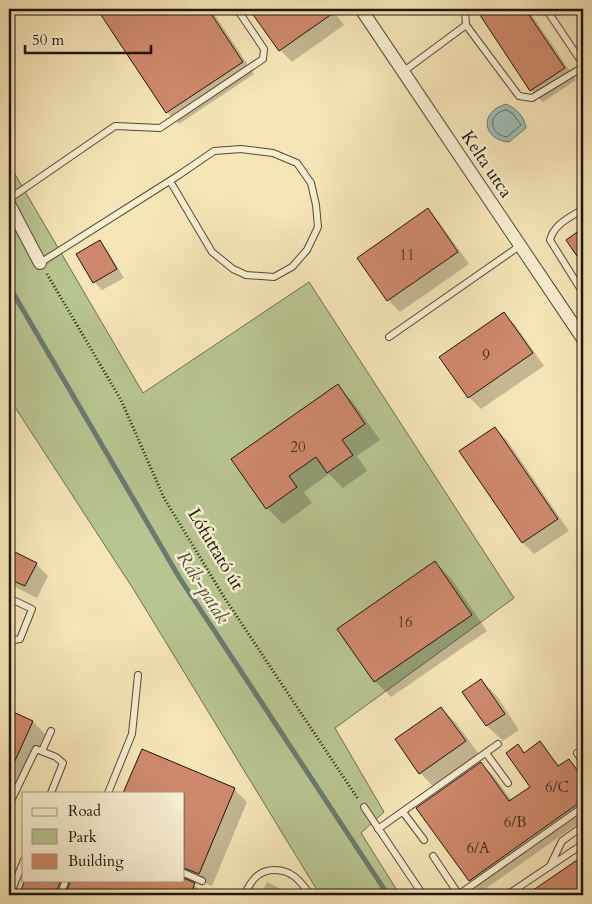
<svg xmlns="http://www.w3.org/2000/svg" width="592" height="904" viewBox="0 0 592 904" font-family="Cardo,serif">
<rect width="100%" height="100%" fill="#f5e5b7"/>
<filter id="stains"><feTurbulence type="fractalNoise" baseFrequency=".004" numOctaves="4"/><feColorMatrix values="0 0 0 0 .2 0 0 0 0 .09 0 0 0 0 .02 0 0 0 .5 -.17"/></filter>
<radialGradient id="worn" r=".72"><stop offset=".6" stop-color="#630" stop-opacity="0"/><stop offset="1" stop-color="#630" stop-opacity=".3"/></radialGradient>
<path fill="#b8c591" stroke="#6c6d4e" d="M9 164 143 393 309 282 514 598 335 728 384 812 361 833 400 895H320L134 590 9 398Z"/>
<path fill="#9dbeb5" stroke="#6b7a71" d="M506 104C517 109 524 116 526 128L509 142C483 140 478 112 506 104Z"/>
<g fill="#0003">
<path d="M98 9H211L254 74 179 124 167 112Z"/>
<path d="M251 9H332L344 25 292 62 280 50Z"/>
<path d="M477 9H528L576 80 543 102 531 90Z"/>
<path d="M427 210 439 222 469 264 400 312 388 300Z"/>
<path d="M99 242 107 250 124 278 102 290 94 282Z"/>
<path d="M504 314 516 326 544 366 481 409 469 397 441 358Z"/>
<path d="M337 386 353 402 380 440 357 456 367 471 343 488 329 474 304 492 312 503 283 524 267 508Z"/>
<path d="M495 428 507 440 569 531 534 554 522 542Z"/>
<path d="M9 550 36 564 48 576 37 598 9 584Z"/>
<path d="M435 563 451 578 487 631 391 697 375 681 339 629Z"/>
<path d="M481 680 497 696 519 730 503 741 487 726 463 693Z"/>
<path d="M441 708 457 724 481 757 436 789 420 773 397 739Z"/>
<path d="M9 711 33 722 45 734 9 811Z"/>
<path d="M540 743 560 767 569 760 583 775V820L481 892 470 881 481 764 493 775 512 801 532 787 518 746 525 753Z"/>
<path d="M234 789 247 802 212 886 197 880 193 884 205 895H20L27 880H184V793Z"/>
<path d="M583 857V895H527Z"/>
<path d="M267 882 293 895H261Z"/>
</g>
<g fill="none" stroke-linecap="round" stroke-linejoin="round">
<path stroke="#5e6a60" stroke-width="1" d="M506 110 512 113 521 125 507 137C489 135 487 113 506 110Z"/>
<path stroke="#6b7a71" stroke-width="5" d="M9 286 179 577 388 895"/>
</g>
<g fill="#ce896c" stroke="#20150a">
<path d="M97 9H208L243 62 166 113Z"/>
<path d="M249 9H339L279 51Z"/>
<path d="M476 9H525L565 68 530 91Z"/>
<path d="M428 208 458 252 387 301 357 258Z"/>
<path d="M583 228V265L566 240Z"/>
<path d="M100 240 117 269 93 283 76 254Z"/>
<path d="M504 312 533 353 468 398 439 357Z"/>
<path d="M338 384 365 424 342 440 353 455 327 473 316 457 289 476 297 487 266 509 231 459Z"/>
<path d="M495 427 558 519 522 543 459 451Z"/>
<path d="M9 549 37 563 25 586 9 579Z"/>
<path d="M435 561 472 615 374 682 337 629Z"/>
<path d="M481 679 505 714 486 726 462 692Z"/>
<path d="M441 707 466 741 419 774 395 739Z"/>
<path d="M9 710 33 721 9 774Z"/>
<path d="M540 741 558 766 569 759 583 778V800L469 881 416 808 481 762 509 801 530 787 506 753 518 744 524 753Z"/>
<path d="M142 749 235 788 199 874 184 868V793H123Z"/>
<path d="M583 856V895H526Z"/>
<path d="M184 878 195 883 190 895H65L71 880H184Z"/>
<path d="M25 880H61L55 895H19Z"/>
</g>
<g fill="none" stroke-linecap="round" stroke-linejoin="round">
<g stroke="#554935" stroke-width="8">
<g id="service">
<path d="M463 9 465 11 466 25"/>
<path d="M546 9 583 64"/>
<path d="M404 71 466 25 519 96 532 98 583 67"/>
<path d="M9 199 115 126 160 128 263 59 264 49 237 9"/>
<path d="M583 209C569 218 554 224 550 240L583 293"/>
<path d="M40 263 179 175 214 151 241 149 273 153 297 163 311 183 316 205 318 227 307 250 292 267 274 277 246 275 233 269 212 252 170 181"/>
<path d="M389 337 521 245"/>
<path d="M9 598 32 609 20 639 9 641"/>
<path d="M42 751 51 731"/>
<path d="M486 753 508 783"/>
<path d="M577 753 583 762"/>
<path d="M108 793 132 734 138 675"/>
<path d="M9 805 36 749 56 757 63 763 51 793"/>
<path d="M364 807 423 895"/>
<path d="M403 812 424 840"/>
<path d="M378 829 498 744"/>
<path d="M433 856 459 895"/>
<path d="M550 866 562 841 583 826"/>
<path d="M184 873 202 881"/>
<path d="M10 895 24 860"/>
<path d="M60 895 66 880"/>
<path d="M244 895C247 889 250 883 255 878 265 867 284 868 295 877 301 882 306 889 311 895"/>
<path d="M458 895 583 807"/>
<path d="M507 895 583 844"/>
</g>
</g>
<g stroke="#554935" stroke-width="14">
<g id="minor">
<path d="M361 9 583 339"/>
<path d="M9 204 40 263"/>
</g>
</g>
<path stroke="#20150a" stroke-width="3" stroke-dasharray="1 2.5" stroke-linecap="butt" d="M47 274 121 400 164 498 224 597 358 799"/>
<use href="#service" stroke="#f8eed0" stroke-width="6"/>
<use href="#minor" stroke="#f8eed0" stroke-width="12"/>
</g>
<g text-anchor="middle" stroke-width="5" stroke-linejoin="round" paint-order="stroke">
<g font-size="15" fill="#4c3222">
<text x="407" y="260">11</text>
<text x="486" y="360">9</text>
<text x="298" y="452">20</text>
<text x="405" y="627">16</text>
<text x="557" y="792">6/C</text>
<text x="515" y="827">6/B</text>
<text x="478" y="853">6/A</text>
</g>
<g font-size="18" fill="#20150a" stroke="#f8eed0">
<text transform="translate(487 164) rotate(56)" y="6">Kelta utca</text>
<text transform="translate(216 549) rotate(59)" y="6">Lófuttató út</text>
</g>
<g font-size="19" font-style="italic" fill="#4c5046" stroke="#f8eed0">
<text transform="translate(204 587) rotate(58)" y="7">Rák-patak</text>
</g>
</g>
<rect width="592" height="904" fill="none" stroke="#f5e5b7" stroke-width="30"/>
<rect x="10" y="10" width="572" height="884" fill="none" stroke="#20150a" stroke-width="2.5"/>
<rect x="15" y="15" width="562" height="874" fill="none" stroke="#20150a"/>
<rect x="22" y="792" width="162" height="90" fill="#f8eed0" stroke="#a29781"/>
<rect x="32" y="808" width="25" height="8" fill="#f8eed0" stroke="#a29781"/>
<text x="68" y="816" font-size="15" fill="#20150a">Road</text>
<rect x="32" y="829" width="25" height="15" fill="#b8c591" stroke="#a29781"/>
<text x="68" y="842" font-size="15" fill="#20150a">Park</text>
<rect x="32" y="854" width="25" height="15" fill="#ce896c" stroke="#a29781"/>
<text x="68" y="866" font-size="15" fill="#20150a">Building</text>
<path d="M25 45v8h126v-8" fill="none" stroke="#20150a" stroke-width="2.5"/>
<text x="32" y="45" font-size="15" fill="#20150a" stroke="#f8eed0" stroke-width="4" paint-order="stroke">50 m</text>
<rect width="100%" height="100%" filter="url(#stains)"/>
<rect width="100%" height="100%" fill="url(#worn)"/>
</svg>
